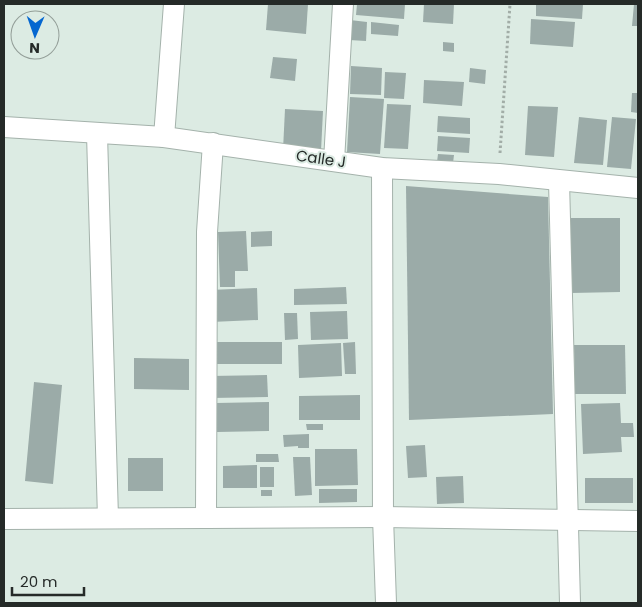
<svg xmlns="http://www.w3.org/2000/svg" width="642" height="607" viewBox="0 0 642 607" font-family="Poppins,sans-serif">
<rect width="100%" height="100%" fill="#dcebe3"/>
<g fill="#9baba8">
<path d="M268 4H308L306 34 266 30Z"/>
<path d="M357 4H405L404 19 356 15Z"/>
<path d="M424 4H454L453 24 423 22Z"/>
<path d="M536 4H583L582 19 536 16Z"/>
<path d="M634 4H638V26H632Z"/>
<path d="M531 19 575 22 573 47 530 44Z"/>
<path d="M350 20 367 22 366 41 349 40Z"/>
<path d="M371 22 399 25 398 36 371 34Z"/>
<path d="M443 42 454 43V52L443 51Z"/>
<path d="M273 57 297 59 295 81 270 78Z"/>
<path d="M351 66 382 68 381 95 350 94Z"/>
<path d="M470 68 486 70 485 84 469 82Z"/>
<path d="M385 72 406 73 404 99 384 98Z"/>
<path d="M424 80 464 82 462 106 423 103Z"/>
<path d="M632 93H638V113L631 112Z"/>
<path d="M350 97 384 99 380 154 347 152Z"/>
<path d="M387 104 411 105 408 149 384 148Z"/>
<path d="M528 106 558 107 554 157 525 155Z"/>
<path d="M285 109 323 111 321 151 283 150Z"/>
<path d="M438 116 470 118V134L437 132Z"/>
<path d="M579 117 607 120 603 165 574 163Z"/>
<path d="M612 117 636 119 631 169 607 167Z"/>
<path d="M438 136 470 138 469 153 437 151Z"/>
<path d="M438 154 454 155 453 163 437 162Z"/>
<path d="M406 186 548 197 553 414 409 420Z"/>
<path d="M571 218H620V292L571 293Z"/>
<path d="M246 231 248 271H235V287H220L218 232Z"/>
<path d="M272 231V246L251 247V232Z"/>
<path d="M346 287 347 304 294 305V289Z"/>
<path d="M257 288 258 320 211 322 210 290Z"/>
<path d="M347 311 348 339 311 340 310 312Z"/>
<path d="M284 313H297L298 339 285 340Z"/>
<rect x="212" y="342" width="70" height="22"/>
<path d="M355 342 356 374H345L343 343Z"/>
<path d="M341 343 342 376 299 378 298 345Z"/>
<path d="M574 345H625L626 394H575Z"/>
<path d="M134 358 189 359V390L134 389Z"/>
<path d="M267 375 268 397 211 398 210 376Z"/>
<path d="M34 382 62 385 53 484 25 481Z"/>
<path d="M360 395V420H299V396Z"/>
<path d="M269 402V431L217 432 216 403Z"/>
<path d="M620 403 621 423H633L634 437H621L622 452 583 454 581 404Z"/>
<path d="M306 424H323V430H307Z"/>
<path d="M309 434V448H298V446L284 447 283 435Z"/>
<path d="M425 445 427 477 408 478 406 446Z"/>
<path d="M315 449H357L358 485 315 486Z"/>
<path d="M256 454H278L279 462H256Z"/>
<path d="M293 457H310L312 495 295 496Z"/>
<rect x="128" y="458" width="35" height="33"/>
<path d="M257 465V488H223V466Z"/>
<rect x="260" y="467" width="14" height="20"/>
<path d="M463 476 464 503 437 504 436 477Z"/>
<rect x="585" y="478" width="48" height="25"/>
<path d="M319 489H357V502L319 503Z"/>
<rect x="261" y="490" width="11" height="6"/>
</g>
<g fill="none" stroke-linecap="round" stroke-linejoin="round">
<g stroke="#a4b2ab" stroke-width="22">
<g id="minor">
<path d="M4 127 164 137 382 168 499 174 638 188"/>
<path d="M97 134 108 518"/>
<path d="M164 137 174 4"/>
<path d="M334 161 343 4"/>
<path d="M382 168 383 517 386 603"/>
<path d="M559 181 570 603"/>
<path d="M206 518 207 232 213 143"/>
<path d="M4 519 383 517 638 521"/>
</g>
</g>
<path stroke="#a2ada7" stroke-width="3" stroke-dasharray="2.5 2.5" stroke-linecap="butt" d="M500 153 510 4"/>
<use href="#minor" stroke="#fff" stroke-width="20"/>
</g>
<g text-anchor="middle" stroke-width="4" stroke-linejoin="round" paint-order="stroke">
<g font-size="15" fill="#252a28" stroke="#dcebe3">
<text transform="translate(321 159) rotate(8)" y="5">Calle J</text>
</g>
</g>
<rect width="642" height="607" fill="none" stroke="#252a28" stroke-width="10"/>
<g transform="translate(35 35) rotate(182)"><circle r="24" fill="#dcebe3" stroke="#939e98"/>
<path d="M0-4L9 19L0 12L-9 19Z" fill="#0567d0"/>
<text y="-8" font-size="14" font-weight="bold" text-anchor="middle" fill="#252a28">N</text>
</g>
<path d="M12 587v8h72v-8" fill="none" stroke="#252a28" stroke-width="2.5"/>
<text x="20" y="587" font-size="15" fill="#252a28" stroke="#dcebe3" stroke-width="4" paint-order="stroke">20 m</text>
</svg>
